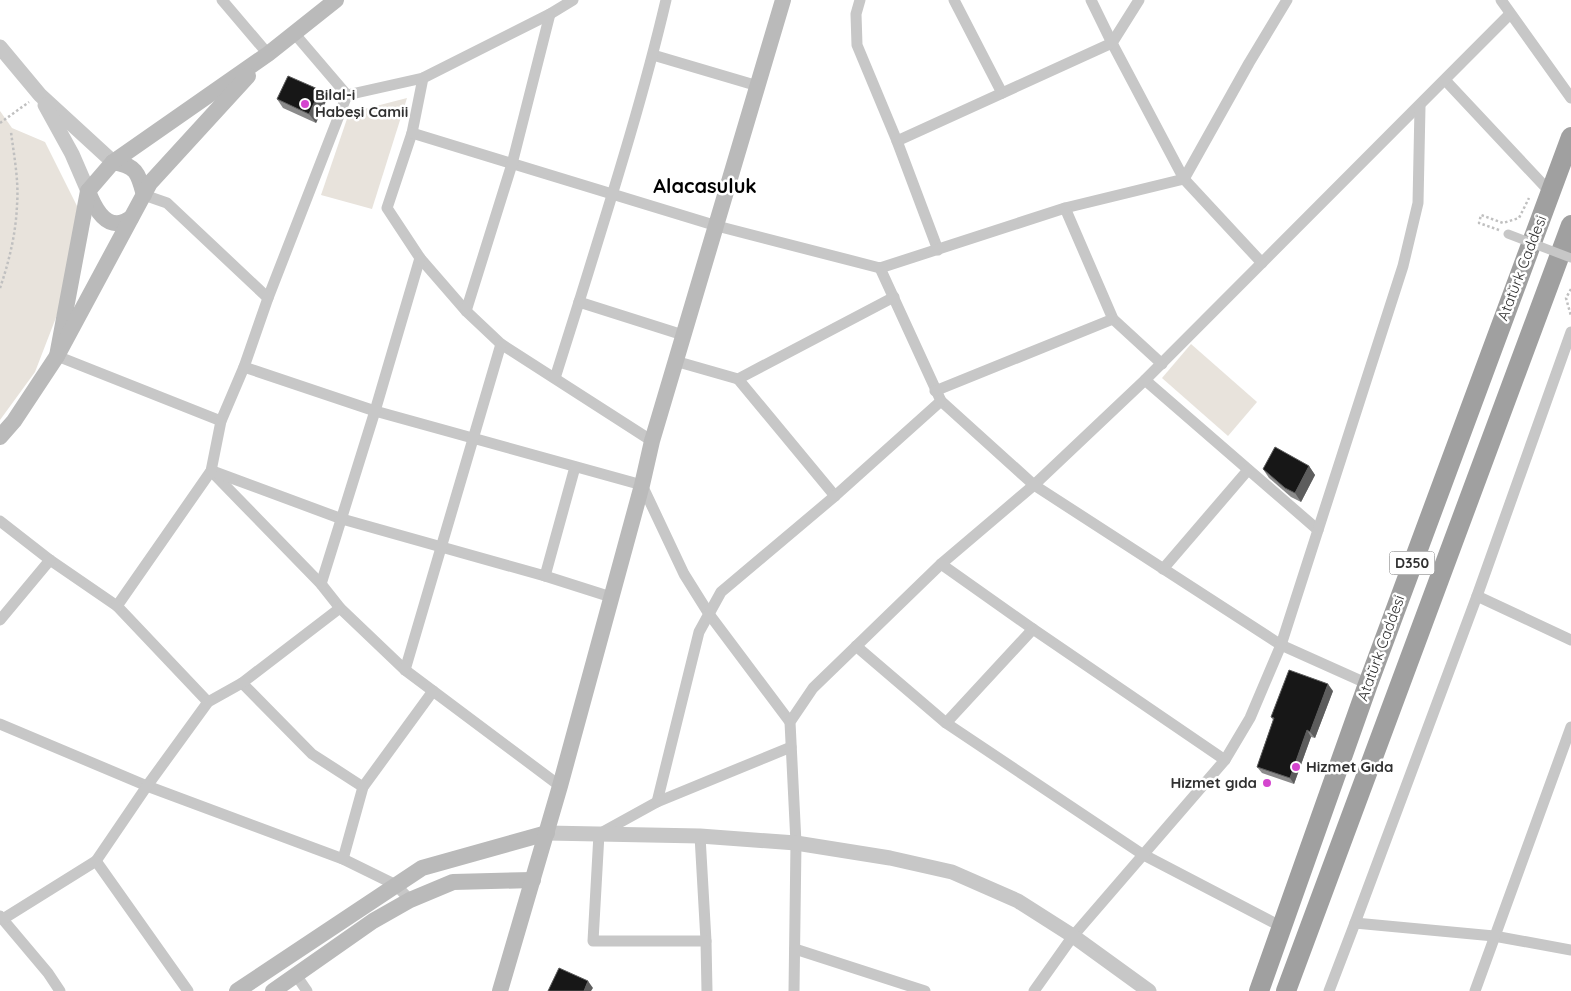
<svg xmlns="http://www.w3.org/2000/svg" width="1571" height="991" viewBox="0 0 1571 991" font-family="Quicksand,sans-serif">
<rect width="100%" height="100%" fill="#fff"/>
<g fill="#e8e3dc">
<path d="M407 98 372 209 321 195 349 113Z"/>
<path d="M0 111 12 128 45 142 78 208 62 302 35 372 0 420Z"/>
<path d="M1191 344 1257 402 1228 436 1162 378Z"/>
</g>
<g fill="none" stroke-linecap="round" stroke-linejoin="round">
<g stroke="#c0c0c0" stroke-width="2.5" stroke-dasharray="2.5 2.5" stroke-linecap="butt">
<path d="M0 123 29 102"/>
<path d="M1499 230 1479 223 1481 215 1503 223 1519 218 1529 198"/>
<path d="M0 288C9 262 16 233 17 205 19 181 14 156 11 132"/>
<path d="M1571 289 1566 298 1571 316"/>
</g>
<g stroke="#c7c7c7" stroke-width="11">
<path d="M222 0 268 54"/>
<path d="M860 0 856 14 857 45 897 141 938 250"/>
<path d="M954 0 1002 93"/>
<path d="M1091 0 1112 43 1184 179 1262 263"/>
<path d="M1501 0 1571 98"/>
<path d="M653 55 758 86"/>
<path d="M423 78 412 133 387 208 420 258 466 311 501 344 652 441"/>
<path d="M1445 80 1551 193"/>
<path d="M347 95 423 78 550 14 573 0"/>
<path d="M412 133 717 226 880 268 1065 208 1184 179 1249 63 1287 0"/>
<path d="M897 141 1112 43 1139 0"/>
<path d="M144 195 167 203 268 298"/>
<path d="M1065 208 1113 319 1162 364"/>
<path d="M880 268 941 401 1034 485 1281 645 1368 684"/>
<path d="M579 302C610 202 642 102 666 0"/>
<path d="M466 311 512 164 550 14"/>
<path d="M57 356 221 421"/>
<path d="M675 361 738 379 894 297"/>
<path d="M244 367 375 411 642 485 684 574 709 614 790 722"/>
<path d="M555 378 579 302 683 335"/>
<path d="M738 379 835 496"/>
<path d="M1145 380 1318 530"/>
<path d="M935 391 1113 319"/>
<path d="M211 471 321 584 340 608 405 670 560 786"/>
<path d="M215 472 342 519 545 576 611 597"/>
<path d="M0 521 50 560 117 606 208 702"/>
<path d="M941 564 1033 629 1225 760"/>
<path d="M1163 569 1248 470"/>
<path d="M545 576 575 467"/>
<path d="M321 584 375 411 420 258"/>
<path d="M1477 596 1571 640"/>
<path d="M117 606 211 471 221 421 244 367 268 298 347 95 294 33"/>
<path d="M0 620 50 560"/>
<path d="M856 646 946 723 1142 854 1282 927"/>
<path d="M405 670 501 344"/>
<path d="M242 683 312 754 363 787"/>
<path d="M946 723 1033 629"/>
<path d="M0 724 147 786 343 859 396 885 410 900"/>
<path d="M657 802 699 632 721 592 835 496 941 401"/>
<path d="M700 836 706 941 707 991"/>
<path d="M343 859 363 787 433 691"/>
<path d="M96 861 147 786 208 702 242 683 340 608"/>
<path d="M0 916 48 973 60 991"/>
<path d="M3 919 96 861 188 991"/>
<path d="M1355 923 1477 596 1571 332"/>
<path d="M706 941H593L599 834 657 802 791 747"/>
<path d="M795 949 925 991"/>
<path d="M296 975 307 991"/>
<path d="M794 991 796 843 790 722 813 688 941 564 1034 485 1145 380 1510 14"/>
<path d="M1034 991 1073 936 1225 760 1250 718 1281 645 1403 266 1418 203 1420 107"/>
<path d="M1329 991 1355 923 1494 936 1571 950"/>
<path d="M1475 991 1571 727"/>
</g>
<g stroke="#c7c7c7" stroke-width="15">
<path d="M0 47 40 95 113 162"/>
<path d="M45 105 72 154 88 191"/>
<path d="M547 833 700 836 796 843 890 858 952 872 1018 901 1073 936 1149 991"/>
</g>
<g stroke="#bababa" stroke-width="16">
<path d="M113 162C137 166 138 173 144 195"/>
<path d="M88 191C93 204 103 226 120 223 124 222 128 220 131 218"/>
<path d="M57 356 88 191 113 162 268 54 336 0"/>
<path d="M0 437 14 421 57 356 150 183 248 76"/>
<path d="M237 991 422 868 547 833"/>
<path d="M273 991 373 921 410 900 453 882 533 880"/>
<path d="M500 991 560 786 642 485 652 441 783 0"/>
</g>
<g stroke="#a0a0a0" stroke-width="20">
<path d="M1259 991 1368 684 1571 137"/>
<path d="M1286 991 1571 225"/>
</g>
<path stroke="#c7c7c7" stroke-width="9" d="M1508 234 1571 258"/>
</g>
<g fill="#8b8b8b">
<path d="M277 99H327L316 123 283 108Z"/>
<path d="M1309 466 1315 475 1301 502 1291 497 1269 478 1263 469Z"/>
<path d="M1333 691 1315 738 1311 737 1294 784 1262 773 1257 767 1273 720 1271 717Z"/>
</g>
<g fill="#5d5d5d">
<path d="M320 90 327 99 316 123 309 114Z"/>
<path d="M1309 466 1315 475 1301 502 1295 493Z"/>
<path d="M1328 684 1333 691 1315 738 1310 732Z"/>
<path d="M1307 730 1311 737 1294 784 1290 778Z"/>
<path d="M588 981 593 988 591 991H584Z"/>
</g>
<g fill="#171717" stroke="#5d5d5d">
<path d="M288 76 320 90 309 114 277 99Z"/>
<path d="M1275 447 1309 466 1295 493 1285 488 1263 469Z"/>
<path d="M1289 670 1328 684 1310 732 1307 730 1290 778 1257 767 1274 718 1271 717Z"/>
<path d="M559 968 588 981 584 991H548Z"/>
</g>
<g fill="#d445ce" stroke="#fff" stroke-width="2">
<circle cx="305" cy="104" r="5"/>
<circle cx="1296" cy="767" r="5"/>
<circle cx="1267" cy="783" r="5"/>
</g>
<g text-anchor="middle" stroke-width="5" stroke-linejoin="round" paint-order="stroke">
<rect fill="#fff" stroke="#6e6e6e" stroke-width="1" x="1389.5" y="551.5" width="45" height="23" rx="4"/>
<g font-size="14" font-weight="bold" fill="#303030">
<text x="1412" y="568">D350</text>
</g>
<g font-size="15" font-weight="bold" fill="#303030" stroke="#fff" text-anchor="start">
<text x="315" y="100">Bilal-i<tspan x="315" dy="17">Habeşi Camii</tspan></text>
<text x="1306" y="772">Hizmet Gıda</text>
<text x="1257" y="788" text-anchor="end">Hizmet gıda</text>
</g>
<g font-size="15" fill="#303030" stroke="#fff">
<text transform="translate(1522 268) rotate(-69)" y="5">Atatürk Caddesi</text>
<text transform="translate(1381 648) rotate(-70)" y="5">Atatürk Caddesi</text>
</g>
<g font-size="20" font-weight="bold" fill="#000" stroke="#fff">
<text x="705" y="193">Alacasuluk</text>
</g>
</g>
</svg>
